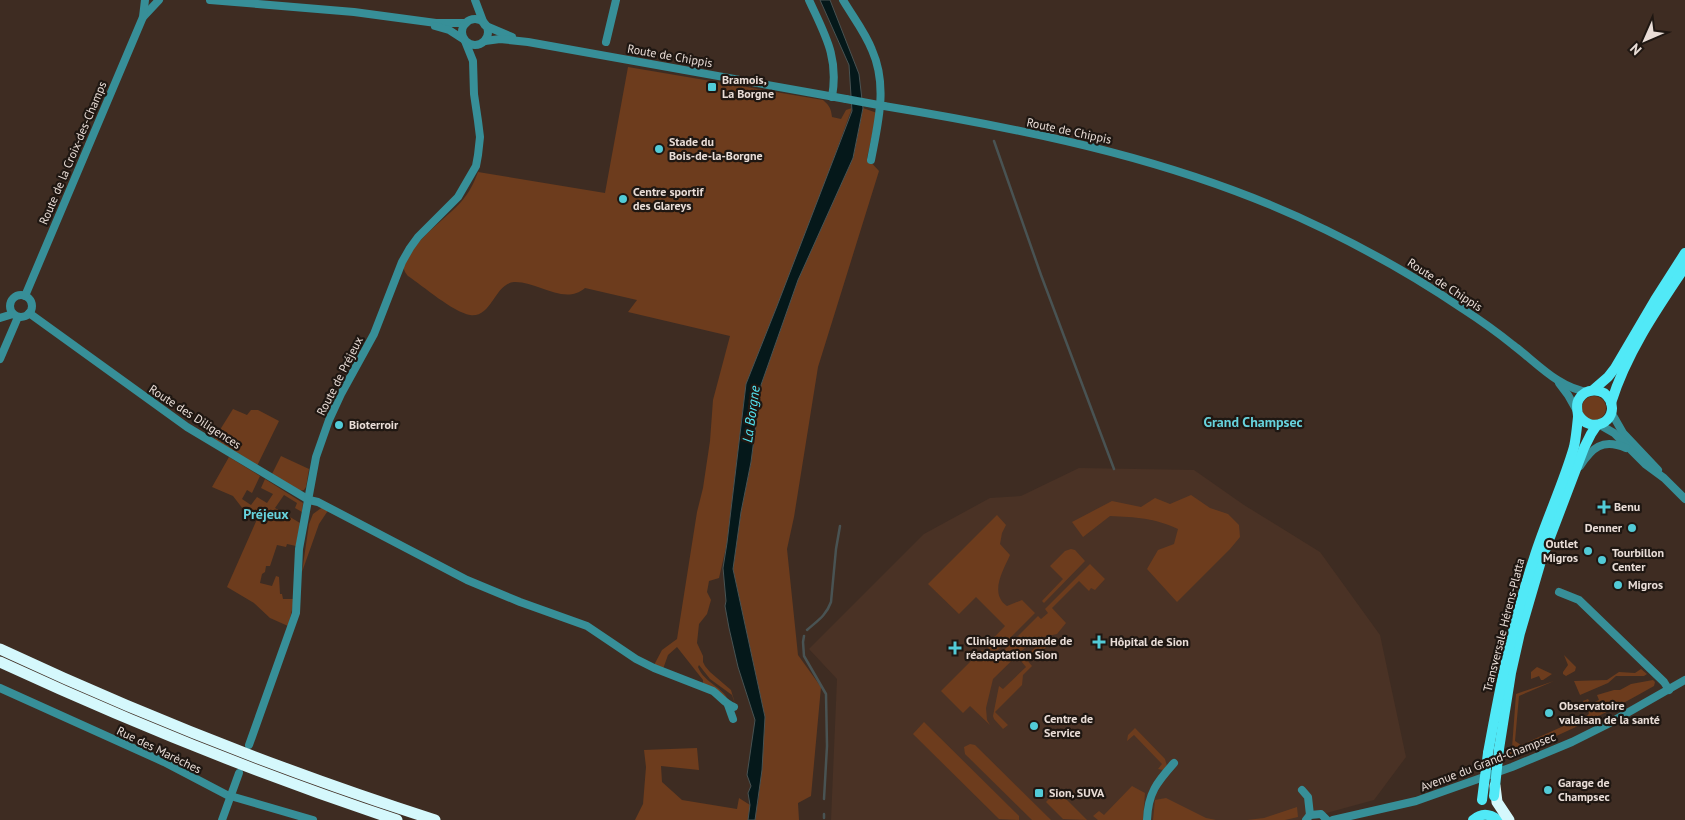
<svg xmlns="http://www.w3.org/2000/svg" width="1685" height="820" viewBox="0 0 1685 820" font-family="'PT Sans',sans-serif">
<rect width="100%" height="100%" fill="#3e2c22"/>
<path fill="#4a3225" d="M1079 468 1194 470 1244 505 1320 552 1380 635 1406 757 1374 800 1301 820H831L837 679 809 649 924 534 990 498 1021 496Z"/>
<g fill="#6d3c1d">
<path d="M628 67 823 100C830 106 831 109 832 117L841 119 846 110 852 108 812 218 746 384 727 543 719 578 709 581 707 592 711 600 707 614 699 624 697 643 703 656V662L705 666 710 672 731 690 736 707 732 695 710 679 699 665 698 667C704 683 724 687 729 702L703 686V680L677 647 668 655 663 669 654 665 662 650 677 639 697 512 703 488 710 441 713 400 730 336 628 312 637 300 585 288C564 306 538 281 514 282 494 284 492 318 470 315 453 312 423 286 408 276 407 275 404 271 404 269 401 251 450 215 461 202 469 193 474 183 478 172L605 193Z"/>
<path d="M863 108 877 113 867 158 879 171 818 367 794 517 787 549 798 655 821 687 811 796 798 803 799 820H635L643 804 646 767 644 750 697 748 699 770 661 766 662 782 682 800 737 809 739 798 750 805 758 804 765 717 733 569 741 512 751 462 761 385 798 280 853 158Z"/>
<circle cx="1594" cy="408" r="12"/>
<path d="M233 409 247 415 251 410H258L279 421 256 468 213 441Z"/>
<path d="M281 456 309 469 306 487 304 490 298 491 271 476Z"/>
<path d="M229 457 260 476 252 493 247 490 242 499 251 505 257 497 267 503 273 494 261 488 265 479 303 503 302 512 295 508 297 503 284 495 275 508 300 523 296 546 287 544 286 547 277 545 270 566H266L265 572 262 574 260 583 272 586 276 576 279 577 280 594H282L283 599H293V606L288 626 270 618 254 603 227 587 258 517 243 509 233 496 212 487Z"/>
<path d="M1191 495 1210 508 1228 514 1239 525 1240 537 1230 549 1177 602 1147 569 1158 550 1174 544 1178 529C1154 518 1136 517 1110 516L1083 537 1072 522 1112 501 1141 507 1155 498 1170 504Z"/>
<path d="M324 506 329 509 319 524 302 572 309 524 313 514Z"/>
<path d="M997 515 1006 525 1002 533 1000 544 1010 555C1003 571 989 593 1007 606L1022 600 1035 613 994 654 986 646 1005 626 976 597 959 614 928 584Z"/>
<path d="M1071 549 1075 550 1085 561 1044 603 1042 601 1063 579 1050 566 1065 551Z"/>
<path d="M1090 564 1105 579 1095 590 1091 588 1089 591 1079 581 1052 608 1066 623 1057 634 1034 639 993 679 986 708 987 720 990 725 970 706 963 713 941 691 982 650 994 660 1038 616 1041 619 1048 613 1045 609Z"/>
<path d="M1040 643 1048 645 1037 656 1034 652 1026 659 1032 666 1023 675 1022 685 995 712 1008 725 1003 729 994 719 993 716 999 686 1003 689 1026 667 1021 661Z"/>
<path d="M1564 655 1576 667 1575 671 1566 676 1563 674V672L1568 665Z"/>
<path d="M1537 667 1552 674 1543 680H1541L1539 676 1531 679V672Z"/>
<path d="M1641 669 1647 674 1644 676H1616L1608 683 1580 695 1574 681 1607 680 1619 672 1635 673Z"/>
<path d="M1653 680 1655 682 1654 686C1605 714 1557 738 1504 757L1505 753 1512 748 1516 694 1554 681 1519 696 1515 741 1521 745 1588 715 1589 713 1583 701 1588 699 1591 704 1599 700 1597 695 1614 690H1620L1631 684Z"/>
<path d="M924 722 1019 816V820L999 819 913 734Z"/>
<path d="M1135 728 1165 759 1167 766 1163 770 1158 769 1162 764 1134 735 1127 741 1128 735Z"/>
<path d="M970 744 975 745 1051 820H1032L965 754 964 747Z"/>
<path d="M1132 786 1145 793 1143 820H1098L1093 816 1099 811 1104 815Z"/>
<path d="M1057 790 1087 820 1063 819 1046 802Z"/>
<path d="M1166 798 1206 818 1216 820H1153L1155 800Z"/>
<path d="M1297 807 1298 817 1285 820H1247L1264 818Z"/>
</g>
<path fill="#05181a" stroke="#495353" d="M820 0H830L859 74 863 108 853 158 798 280 761 385 751 462 741 512 733 569 765 717 762 770 755 820H748L750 805 748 793 751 786 747 775 755 720 738 667 729 628 725 606 726 601 723 568 727 543 746 384 777 306 852 111 849 65Z"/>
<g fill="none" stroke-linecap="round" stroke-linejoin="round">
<g stroke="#495353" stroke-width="2.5">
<path d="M994 141 1041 275 1114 469"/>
<path d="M807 630C817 621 826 616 831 602L836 549 840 526"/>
<path d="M804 636 803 642 804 656 826 694 827 746 824 799"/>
<path d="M824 814V818"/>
</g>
<g stroke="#378f98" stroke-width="8">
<path d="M210 0 354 12 436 23H466"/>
<path d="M475 0 484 24"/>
<path d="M809 0C825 35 839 57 832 97"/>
<path d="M843 0C853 17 865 32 872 50 888 86 878 123 871 160"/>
<path d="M144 16 159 0"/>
<circle cx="475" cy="32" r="13"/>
<path d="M435 26 449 30 463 39"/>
<path d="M486 26 512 37"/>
<path d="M485 41 500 39 528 42 846 99"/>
<path d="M606 42 616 0"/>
<path d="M884 106C1036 131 1188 162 1326 230 1373 253 1419 279 1463 309 1480 320 1497 332 1513 345 1536 362 1558 388 1588 392"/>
<circle cx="21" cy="306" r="11"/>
<path d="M25 296 143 17 145 0"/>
<path d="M29 313 187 427 309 500 318 502 467 580 520 602 587 626 636 659 654 668 713 691C720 696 725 704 734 707"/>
<path d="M0 318 13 314"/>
<path d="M0 359 18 317"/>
<path d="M1559 383 1568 395 1577 411"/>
<path d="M1611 412 1623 433 1658 470"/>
<path d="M1600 425 1614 433 1645 464 1664 478 1685 499"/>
<path d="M1580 466C1592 448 1602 438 1626 448"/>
<path d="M1559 592 1579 600 1664 682 1669 690"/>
<path d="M0 688 164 762 227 795 313 820"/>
<path d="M728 705 733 719"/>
<path d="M249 745 296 613 299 549 316 457 329 420 341 394 374 334 402 262 410 248 418 237 458 197 476 166 478 155 480 137 478 121 474 94 473 61 465 41"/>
<path d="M1302 790 1308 797 1310 815"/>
<path d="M222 820 239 773"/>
<path d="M1147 820C1148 793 1157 782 1174 763"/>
<path d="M1306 820 1310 815 1321 814 1327 820"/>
<path d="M1333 820 1416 801 1512 767 1572 742 1606 725 1685 680"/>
</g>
<g stroke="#51e9f7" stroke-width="10">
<path d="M1593 390 1608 377 1615 368 1655 300 1685 253"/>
<path d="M1611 403C1626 354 1656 310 1685 267"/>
<path d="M1499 749 1511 673 1520 633 1541 561 1584 448 1591 434 1597 425"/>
<path d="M1488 753C1500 687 1513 621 1534 558 1546 520 1563 485 1574 447 1576 438 1577 427 1578 417 1578 410 1575 405 1579 399 1586 387 1604 388 1610 400 1620 421 1590 436 1578 414"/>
<path d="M1473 820C1481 813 1489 813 1498 820"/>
</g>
<g stroke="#d5f8fc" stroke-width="11">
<path d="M0 649C141 715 286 772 435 820"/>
<path d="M0 662C130 722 261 775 397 820"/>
<path d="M1495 786 1497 802 1509 820"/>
</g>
<path stroke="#378f98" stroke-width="8" d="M846 99 884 106"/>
<g stroke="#51e9f7" stroke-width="10">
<path d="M1494 796 1499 749"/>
<path d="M1482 800 1488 753"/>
</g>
</g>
<g fill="#52cbd7" stroke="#1f1712" stroke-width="2">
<rect x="707" y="82" width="10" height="10" rx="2.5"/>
<circle cx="659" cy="149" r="5"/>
<circle cx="623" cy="199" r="5"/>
<circle cx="339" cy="425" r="5"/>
<path d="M1601.5 499.5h5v5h5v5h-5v5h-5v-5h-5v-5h5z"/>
<circle cx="1632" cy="528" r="5"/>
<circle cx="1588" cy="551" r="5"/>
<circle cx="1602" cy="560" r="5"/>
<circle cx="1618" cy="585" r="5"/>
<path d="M1096.5 634.5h5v5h5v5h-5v5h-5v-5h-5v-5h5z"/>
<path d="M952.5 640.5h5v5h5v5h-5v5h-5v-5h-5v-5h5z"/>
<circle cx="1549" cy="713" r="5"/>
<circle cx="1034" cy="726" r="5"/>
<circle cx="1548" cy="790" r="5"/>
<rect x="1034" y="788" width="10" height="10" rx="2.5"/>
</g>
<g text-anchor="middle" stroke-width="4.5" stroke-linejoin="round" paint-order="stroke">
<g font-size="12" fill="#e9ddd7" stroke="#1f1712">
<text transform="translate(670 56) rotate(10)" y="4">Route de Chippis</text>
<text transform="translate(1069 131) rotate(12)" y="4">Route de Chippis</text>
<text transform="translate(73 153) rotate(-67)" y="4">Route de la Croix-des-Champs</text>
<text transform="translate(1445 285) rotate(33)" y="4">Route de Chippis</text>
<text transform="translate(340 376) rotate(-63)" y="4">Route de Préjeux</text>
<text transform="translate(195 417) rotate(33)" y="4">Route des Diligences</text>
<text transform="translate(1504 625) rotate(-76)" y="4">Transversale Hérens-Platta</text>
<text transform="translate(159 750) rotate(26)" y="4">Rue des Marèches</text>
<text transform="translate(1488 762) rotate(-21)" y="4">Avenue du Grand-Champsec</text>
</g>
<g font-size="12" font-weight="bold" fill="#e9ddd7" stroke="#1f1712" text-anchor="start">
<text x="722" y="84">Bramois,<tspan x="722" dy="14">La Borgne</tspan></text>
<text x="669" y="146">Stade du<tspan x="669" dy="14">Bois-de-la-Borgne</tspan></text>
<text x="633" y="196">Centre sportif<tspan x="633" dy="14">des Glareys</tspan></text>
<text x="349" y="429">Bioterroir</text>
<text x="1614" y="511">Benu</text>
<text x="1622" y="532" text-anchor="end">Denner</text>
<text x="1578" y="548" text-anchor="end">Outlet<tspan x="1578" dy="14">Migros</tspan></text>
<text x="1612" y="557">Tourbillon<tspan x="1612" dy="14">Center</tspan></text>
<text x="1628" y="589">Migros</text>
<text x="966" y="645">Clinique romande de<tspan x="966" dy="14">réadaptation Sion</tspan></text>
<text x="1110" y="646">Hôpital de Sion</text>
<text x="1559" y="710">Observatoire<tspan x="1559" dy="14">valaisan de la santé</tspan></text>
<text x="1044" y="723">Centre de<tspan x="1044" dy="14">Service</tspan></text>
<text x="1558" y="787">Garage de<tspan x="1558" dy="14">Champsec</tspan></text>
<text x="1049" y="797">Sion, SUVA</text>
</g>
<g font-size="14" font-style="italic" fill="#55e9f7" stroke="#1f1712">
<text transform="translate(751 414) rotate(-82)" y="5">La Borgne</text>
</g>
<g font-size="14" font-weight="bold" fill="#67d3dd" stroke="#1f1712">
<text x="1253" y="427">Grand Champsec</text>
<text x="266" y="519">Préjeux</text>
</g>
</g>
<g transform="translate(1645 40) rotate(225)" stroke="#1f1712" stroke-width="4" paint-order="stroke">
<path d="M0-4L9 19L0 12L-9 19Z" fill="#e9ddd7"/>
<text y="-8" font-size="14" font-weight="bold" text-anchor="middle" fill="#e9ddd7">N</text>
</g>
</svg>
